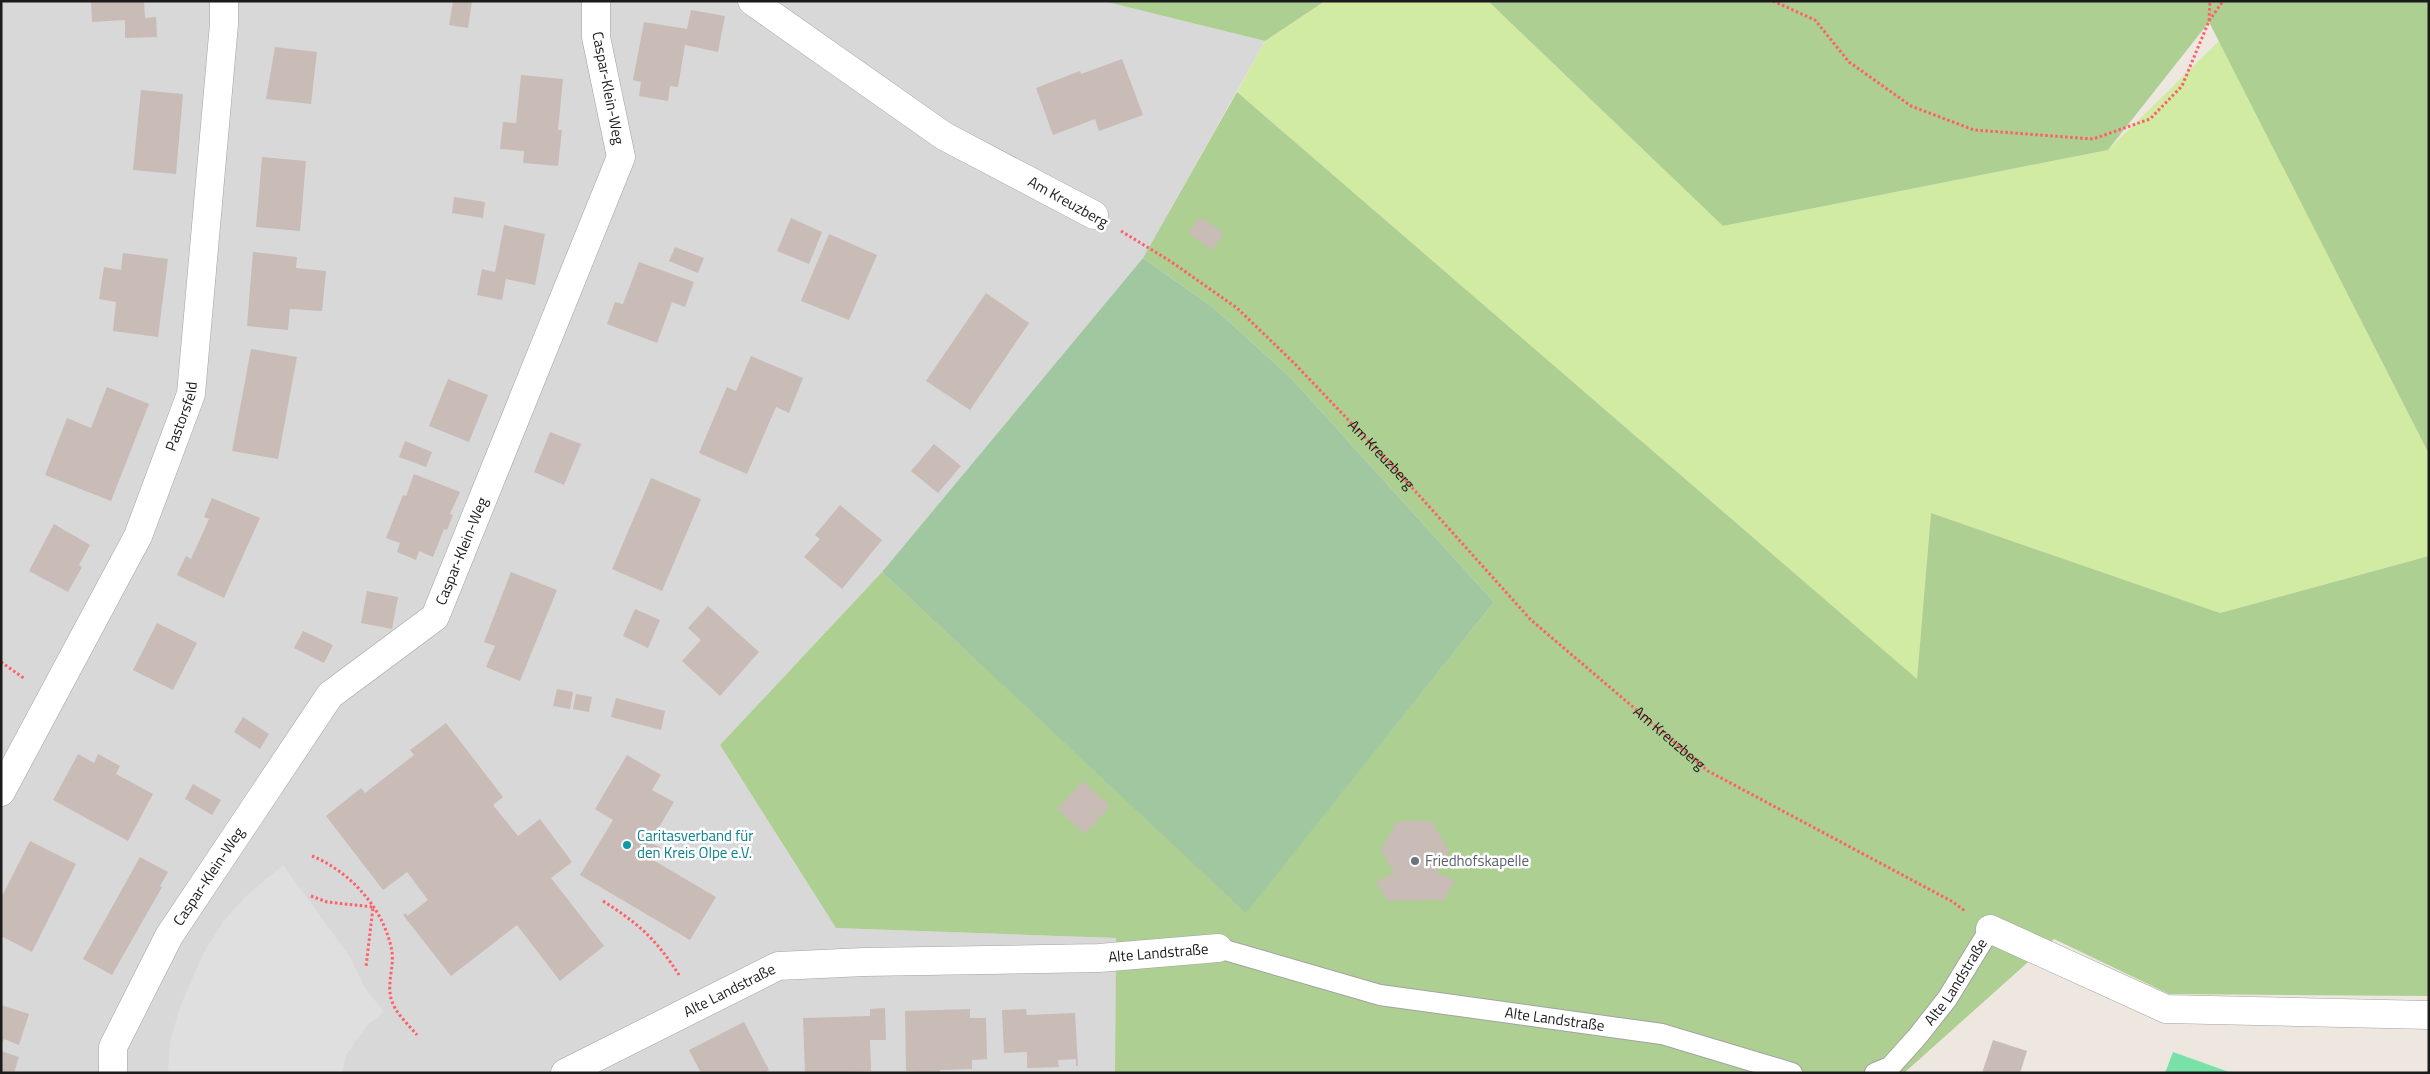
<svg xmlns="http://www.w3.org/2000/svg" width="2430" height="1074" viewBox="0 0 2430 1074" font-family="'Titillium Web',sans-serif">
<rect width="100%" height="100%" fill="#ede7e0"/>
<path fill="#d9d8d8" d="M1 1H1103L1265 41 1143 258 882 572 720 745 836 928 1116 938 1115 1073H1Z"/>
<path fill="#d2eba2" d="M1325 1H1488L1723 226 2108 150 2219 41 2429 454V556L2220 613 1931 513 1917 679 1237 92 1265 41Z"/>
<g fill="#aecf92">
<path d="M1103 1H1325L1265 41Z"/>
<path d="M1488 1H2429V454L2209 22 2108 150 1723 226Z"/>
<path d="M1237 92 1917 679 1931 513 2220 613 2429 556V996L2169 994 2054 939 1904 1073H1115L1116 938 836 928 720 745 882 572 1246 912 1494 602 1290 377 1214 308 1143 258Z"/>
</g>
<path fill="#a0c7a0" d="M1143 258 1214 308 1290 377 1494 602 1246 913 882 572Z"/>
<path fill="#79e1a8" d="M2173 1052 2232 1073H2165Z"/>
<path fill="#dfdfdf" d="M283 865 350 957 365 988 384 1012 369 1024 356 1040 346 1056 342 1073H168L170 1042 180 1007 204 952 224 921 245 897Z"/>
<g fill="#c9bbb6">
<path d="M91 1H144L145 18 156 17 157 37 125 38V20L92 22Z"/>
<path d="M453 1H472L468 28 449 25Z"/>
<path d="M691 10 725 16 718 52 685 45 678 87 670 86 668 101 639 96 641 82 633 80 644 22 687 29Z"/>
<path d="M275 47 317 52 311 104 266 99Z"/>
<path d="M1122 59 1143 115 1099 131 1095 119 1053 135 1036 88 1080 71 1081 74Z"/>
<path d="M521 75 563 79 558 130H562L558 166 523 163 524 151 500 149 503 122 516 123Z"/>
<path d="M141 90 183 94 176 174 133 170Z"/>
<path d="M262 157 306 161 300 231 256 227Z"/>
<path d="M454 197 485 202 483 218 452 213Z"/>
<path d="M1200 217 1224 233 1212 250 1188 233Z"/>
<path d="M791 218 822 232 809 264 777 251Z"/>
<path d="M504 225 545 234 535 285 506 279 502 300 477 295 482 269 495 272Z"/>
<path d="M829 234 877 255 849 320 801 301Z"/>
<path d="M675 247 704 258 698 273 669 261Z"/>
<path d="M253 252 297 257 296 268 326 271 322 311 290 309 288 330 247 326Z"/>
<path d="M123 253 168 259 158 337 113 331 116 302 99 299 104 267 121 270Z"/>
<path d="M639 262 694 282 685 307 672 302 657 343 607 324 615 302 623 304Z"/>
<path d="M986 293 1029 323 970 410 926 381Z"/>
<path d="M251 349 297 357 278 459 232 451Z"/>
<path d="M751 356 803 378 789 413 776 407 747 474 699 453 727 387 736 391Z"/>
<path d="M448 379 488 395 469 442 429 426Z"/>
<path d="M107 387 149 404 111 501 45 475 67 418 91 428Z"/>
<path d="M550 432 581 444 564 485 534 472Z"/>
<path d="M405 441 432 452 426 467 399 457Z"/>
<path d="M934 444 961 466 938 493 911 471Z"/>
<path d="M414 474 460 492 450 514 453 515 447 530 444 529 433 557 419 551 416 560 397 552 400 543 386 538 403 495 406 496Z"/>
<path d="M651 478 701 499 662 591 612 569Z"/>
<path d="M212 498 260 518 224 598 177 575 186 556 191 559 209 519 204 517Z"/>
<path d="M840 505 882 540 842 589 804 557 820 539 815 535Z"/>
<path d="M54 524 90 545 79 565 82 567 68 592 29 571Z"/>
<path d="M511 572 557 590 520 681 486 667 495 646 484 642Z"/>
<path d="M367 591 398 597 392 629 361 623Z"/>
<path d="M708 606 759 652 720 696 682 661 701 640 688 628Z"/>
<path d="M635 609 660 620 648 648 623 636Z"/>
<path d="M157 623 197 643 173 690 133 670Z"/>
<path d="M303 631 333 645 324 663 294 648Z"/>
<path d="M557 689 573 692 570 709 553 706Z"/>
<path d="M576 694 592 697 589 712 573 709Z"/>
<path d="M616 698 665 711 661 730 611 717Z"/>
<path d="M243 717 269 734 260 749 234 732Z"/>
<path d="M446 723 503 797 493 805 518 836 540 819 572 862 551 878 604 946 560 981 517 925 451 976 403 915 406 913 407 916 428 900 407 872 383 890 326 816 361 788 365 793 414 755 410 750Z"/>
<path d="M78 754 94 763 98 754 120 766 116 774 153 794 128 841 53 800Z"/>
<path d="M627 755 661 775 652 790 674 802 650 842 661 848 653 860 716 897 690 940 580 875 613 820 595 809Z"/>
<path d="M1083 781 1110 806 1085 834 1057 809Z"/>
<path d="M193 784 221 800 212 815 185 799Z"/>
<path d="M1397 821H1431L1449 850 1437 872 1455 881 1444 900 1388 901 1376 883 1394 872 1381 851Z"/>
<path d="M30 841 76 864 32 952 1 936V898Z"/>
<path d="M140 857 168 872 160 886 162 887 112 975 83 959Z"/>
<path d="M1 1005 29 1014 19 1045 4 1039 1 1047Z"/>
<path d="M885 1008 886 1040H870L871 1071 805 1073 803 1018 870 1016V1009Z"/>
<path d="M970 1009V1018H986L987 1059 972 1060V1069L940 1070V1073L906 1071 905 1011Z"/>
<path d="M1026 1009 1027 1015 1075 1013 1078 1066H1076V1059L1058 1060 1059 1067 1027 1068V1052L1004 1053 1002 1010Z"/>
<path d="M744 1022 769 1070 764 1073H701L689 1050Z"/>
<path d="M1993 1040 2027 1051 2020 1073H1982Z"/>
<path d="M1 1051 19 1057 14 1073H1Z"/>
</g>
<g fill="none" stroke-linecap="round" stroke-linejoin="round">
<g stroke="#a2a2a2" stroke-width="22">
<g id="service">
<path id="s2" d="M1218 948 1380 995 1662 1034 1792 1073"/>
<path id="s3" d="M1875 1073 1890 1067 1917 1037 1947 999 1990 929"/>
</g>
</g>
<g stroke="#a2a2a2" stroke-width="29">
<g id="minor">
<path d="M752 1 944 136 1094 215"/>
<path id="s4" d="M1 792 138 536 191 394 224 24V1"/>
<path d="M1990 929 2166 1009 2429 1015"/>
<path id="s5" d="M113 1073V1047L169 936 330 695 435 617 621 157 596 37V1"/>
<path id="s6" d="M565 1073 778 966 864 962 1099 958 1218 948"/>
</g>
</g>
<g stroke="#ff5f68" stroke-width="3" stroke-dasharray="2.5 2.5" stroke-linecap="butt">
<path d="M1773 1 1815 20 1849 62 1911 106 1974 130 2093 139 2150 119 2182 86 2209 21 2210 1"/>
<path d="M2209 21 2223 1"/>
<path id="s1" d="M1121 231 1170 261 1237 308 1294 363 1399 473 1531 620 1708 771 1953 902 1965 911"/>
<path d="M1 662 25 679"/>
<path d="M312 856C351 872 385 910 392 952 394 967 387 983 391 998 394 1012 408 1024 417 1035"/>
<path d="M311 896 327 902 373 907 366 967"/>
<path d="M603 901C639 924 656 939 679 975"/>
</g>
<use href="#service" stroke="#fff" stroke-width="20"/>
<use href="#minor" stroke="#fff" stroke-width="28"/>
</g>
<circle fill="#0f9aa8" stroke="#fff" stroke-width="2" cx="627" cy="845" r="5"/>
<circle fill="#6b7280" stroke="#fff" stroke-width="2" cx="1415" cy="861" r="5"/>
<g text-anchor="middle" stroke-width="5" stroke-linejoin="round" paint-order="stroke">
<g font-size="15" fill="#1b1b1b" stroke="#fff">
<text transform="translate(608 88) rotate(79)" y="5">Caspar-Klein-Weg</text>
<text transform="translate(1068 202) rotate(29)" y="5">Am Kreuzberg</text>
<text dy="5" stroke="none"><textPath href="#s4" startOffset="418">Pastorsfeld</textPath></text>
<text dy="5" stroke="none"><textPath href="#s1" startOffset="345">Am Kreuzberg</textPath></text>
<text dy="5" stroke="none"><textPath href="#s5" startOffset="642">Caspar-Klein-Weg</textPath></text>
<text dy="5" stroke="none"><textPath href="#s1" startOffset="750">Am Kreuzberg</textPath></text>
<text dy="5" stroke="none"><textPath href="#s5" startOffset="222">Caspar-Klein-Weg</textPath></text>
<text dy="5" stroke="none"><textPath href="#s6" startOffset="619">Alte Landstraße</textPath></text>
<text dy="5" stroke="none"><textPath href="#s3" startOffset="124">Alte Landstraße</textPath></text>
<text dy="5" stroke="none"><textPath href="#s6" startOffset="184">Alte Landstraße</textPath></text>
<text dy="5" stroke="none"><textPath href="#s2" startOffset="345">Alte Landstraße</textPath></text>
</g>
<g font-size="15" fill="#0d838f" stroke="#fff" text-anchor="start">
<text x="637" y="841">Caritasverband für<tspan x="637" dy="17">den Kreis Olpe e.V.</tspan></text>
</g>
<g font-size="15" fill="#5b616d" stroke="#fff" text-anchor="start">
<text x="1425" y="866">Friedhofskapelle</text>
</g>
</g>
<rect width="2430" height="1074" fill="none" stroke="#1b1b1b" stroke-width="5"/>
</svg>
